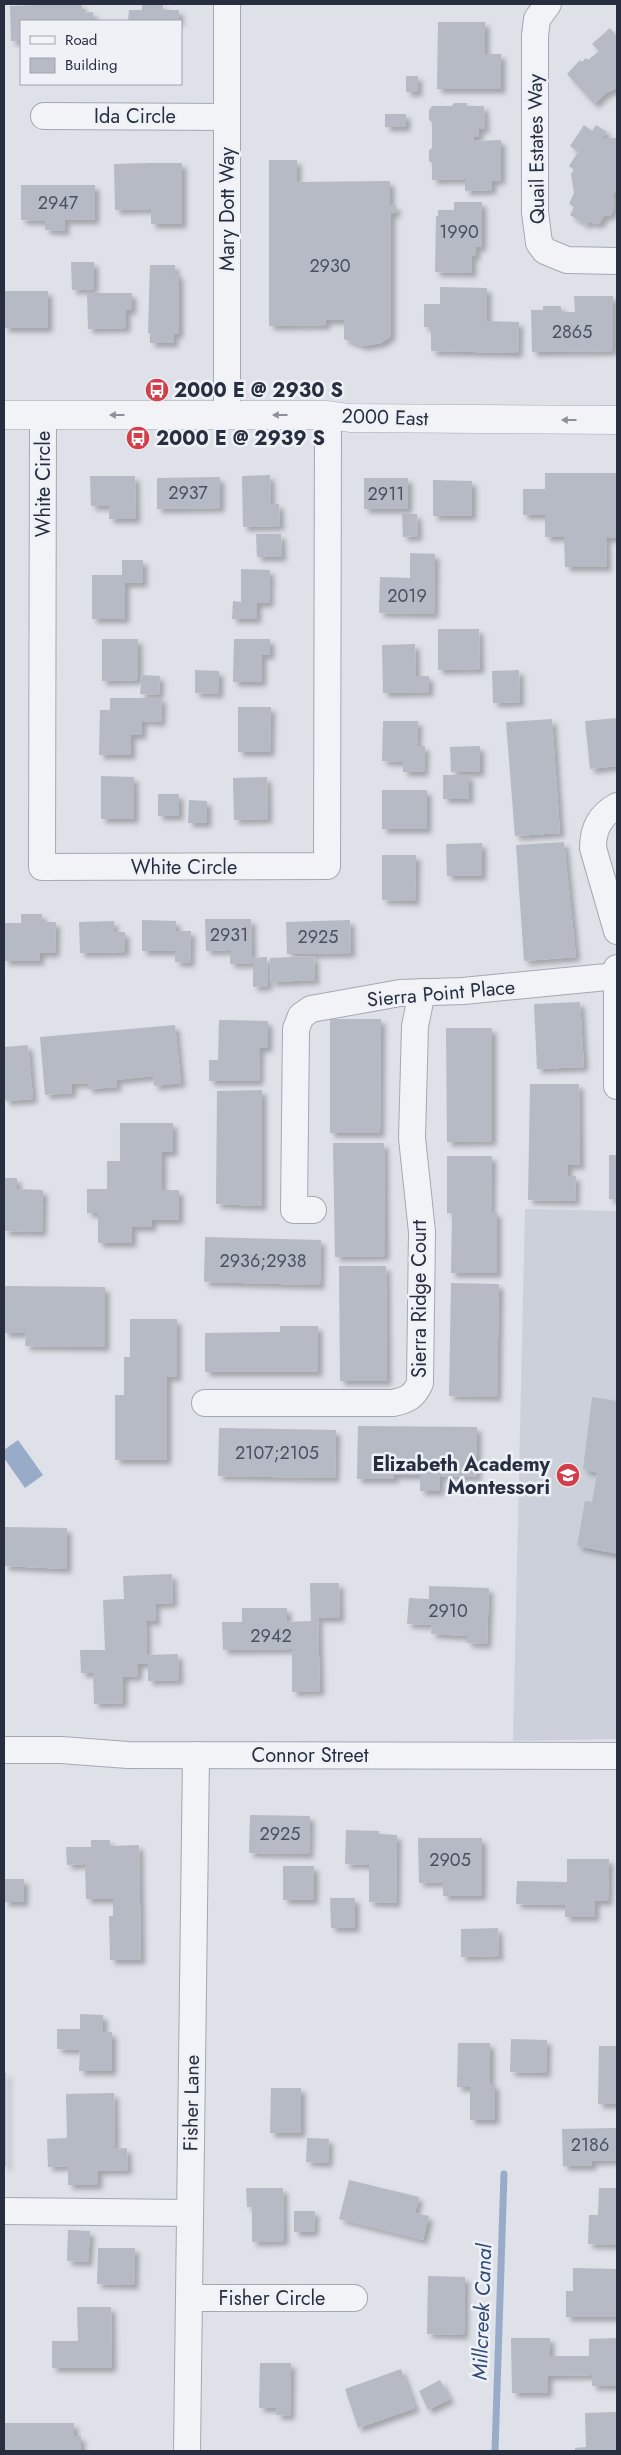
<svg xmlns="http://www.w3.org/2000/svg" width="621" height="2455" viewBox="0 0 621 2455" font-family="Jost,sans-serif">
<defs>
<filter id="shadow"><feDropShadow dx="4.5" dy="4.5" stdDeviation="2.5" flood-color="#0004"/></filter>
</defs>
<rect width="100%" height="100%" fill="#dee1e8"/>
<path fill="#ccd0da" d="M525 1209 617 1211V1739L513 1741Z"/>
<path fill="#98acca" d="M18 1440 43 1475 25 1488 4 1458V1450Z"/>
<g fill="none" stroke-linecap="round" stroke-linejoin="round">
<path stroke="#98acca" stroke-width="7" d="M495 2451 504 2174"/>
</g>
<g fill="#b5bac5" filter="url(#shadow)">
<path d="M60 4H82V13L93 12V21H21V41H11L10 6Z"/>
<path d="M142 5H163V10H179V19L182 21H128L129 10H142Z"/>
<path d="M438 22H485V54H501V89H437Z"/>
<path d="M610 28 617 36V88L606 93 594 104 567 74 580 60 582 62 586 58 588 60 599 51 592 44Z"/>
<rect x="406" y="76" width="12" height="16"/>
<path d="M454 103H467V106H484L485 129H479V137H474V141L501 140V180L492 181V190L465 191V179L432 180V163L429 161V150L432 148V122L429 120V110L432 106H452Z"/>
<rect x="385" y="114" width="21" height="13"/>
<path d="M584 125 592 131 596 125 607 132 602 138H617V188L613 196 614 209 611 215 604 216 600 223 594 224 589 221 587 225 570 215 574 207 569 204 574 193 571 174 574 170 569 166 578 152 570 146Z"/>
<path d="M269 160H297V182L390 181V206L396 205V213H391V336L381 343 363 346 344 339V320H326V325L269 326Z"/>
<path d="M150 163H182V224H151V209L115 210 114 164Z"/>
<path d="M21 185H95V220H65V231L45 230V221L21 220Z"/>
<path d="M454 202H482V247H476V256H472V273L435 272 436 216H438V210H454Z"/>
<path d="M71 262H94V289L72 290Z"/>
<path d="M150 265H175V274L179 275V334H174V343H150V333H148Z"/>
<path d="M440 287 487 288V321L519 322 518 353 431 351V327H424V304H440Z"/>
<rect x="4" y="291" width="44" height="37"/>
<path d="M87 293H132V310H126V328L88 329Z"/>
<path d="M574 296H613V351L532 352 531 310H543V306H561V312H575Z"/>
<path d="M545 473H617V538H606L607 567H565L564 537H545V515H523V489H545Z"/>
<path d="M270 475 271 504H279L280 526 243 527 242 476Z"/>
<path d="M90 476H135L136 519H109V506H91Z"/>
<path d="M220 477V508L157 509V478Z"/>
<rect x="364" y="478" width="44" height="31"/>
<path d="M433 480 472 481V516H433Z"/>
<path d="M402 514H417L418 536 403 537Z"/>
<path d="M256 534H281L282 557H257Z"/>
<path d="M410 553 435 554 434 614 379 613 380 577 410 578Z"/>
<path d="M122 560H143V583H125V619H92V575H122Z"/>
<path d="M241 569 270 570 269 603H257V619H232L233 601 241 602Z"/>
<path d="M438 629H479L480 669 438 670Z"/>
<path d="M102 639H138V680L102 681Z"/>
<path d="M234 639H270V655H262V682H233Z"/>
<path d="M415 644 416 676H429V692L383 693 382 645Z"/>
<path d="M195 670 219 671V694L195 693Z"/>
<path d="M519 670 520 702 493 703 492 671Z"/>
<path d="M142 675 160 676 159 695 140 694Z"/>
<path d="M110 698H162L161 722 142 721V735H131V755H99L100 710H110Z"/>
<path d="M238 707H271L270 752H238Z"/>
<path d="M617 718V766L590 769 585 721Z"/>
<path d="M552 719 560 833 515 836 506 722Z"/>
<path d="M383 721H418L417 746H425L424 772H403V762L382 761Z"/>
<path d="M480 746V772H451L450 747Z"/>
<rect x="443" y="775" width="26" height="24"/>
<path d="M101 776 134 777V819H101Z"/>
<path d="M267 777 268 819 234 820 233 778Z"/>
<rect x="382" y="790" width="45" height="39"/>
<rect x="158" y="794" width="21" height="22"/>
<path d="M189 800 207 801V823H188Z"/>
<path d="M564 842 576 957 524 961 516 845Z"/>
<path d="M482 843V876H447L446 844Z"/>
<path d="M382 855H416L415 901 382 900Z"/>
<path d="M21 914H42V922H56L55 953H40V961H4V923H21Z"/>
<path d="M205 919H251L252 958 267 957 268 986 253 987V963L230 964V950L206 951Z"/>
<path d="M142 920 176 921V931H191L190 963 175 962V951H142Z"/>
<path d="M350 920 351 953 287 954 286 922Z"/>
<path d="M114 921V932H125V952L80 953 79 922Z"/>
<path d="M314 956 315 980 271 982 270 958Z"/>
<path d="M580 1002 584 1067 537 1069 534 1004Z"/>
<path d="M330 1019H381L380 1133H330Z"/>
<path d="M219 1020 268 1021V1048H260L259 1081H209V1060H218Z"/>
<path d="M175 1025 181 1083 154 1086 153 1076 116 1080 117 1087 88 1089V1083L72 1084V1093L45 1095 40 1037Z"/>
<path d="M446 1028H492V1141L447 1142Z"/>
<path d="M28 1045 33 1099 6 1101 4 1095V1047Z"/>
<path d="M530 1084H579L580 1165H568V1176H576L575 1201 528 1200Z"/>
<path d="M262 1090V1206L216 1204 217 1091Z"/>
<path d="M120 1123H173V1152H162V1190H179V1220H152V1227H132V1243H98V1213H87V1189H107V1161H120Z"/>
<path d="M333 1143H384L385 1256 335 1257Z"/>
<rect x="609" y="1155" width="8" height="44"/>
<path d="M447 1156H492L491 1212H497V1273H451L452 1213H447Z"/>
<path d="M4 1178H17V1189L43 1190 42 1232 4 1231Z"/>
<path d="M205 1237 321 1240 320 1285 204 1282Z"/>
<path d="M339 1266H386L387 1381H340Z"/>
<path d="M451 1283 499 1284 497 1397 449 1396Z"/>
<path d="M4 1286 105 1287V1347L25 1346 26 1333H4Z"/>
<path d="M130 1319H177V1377H167V1460H115V1395H124V1357H130Z"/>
<path d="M280 1326H318V1372H205V1333L280 1332Z"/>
<path d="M592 1397 617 1401V1554L577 1546 585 1501 592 1502 597 1473 583 1469Z"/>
<path d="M358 1426 477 1427V1477L440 1476V1491H420V1475H394V1479H357Z"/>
<path d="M219 1428 336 1430 335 1478 218 1476Z"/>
<path d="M4 1527 67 1528V1569L4 1566Z"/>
<path d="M172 1574 173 1603 155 1604 156 1621H146L147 1655 178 1654 179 1680 148 1681V1663L138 1664V1676L123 1677V1703L94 1704 93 1673H81L80 1650H105L103 1600 124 1599 123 1576Z"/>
<path d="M310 1583H339L340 1618H318L320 1691 292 1692V1649L223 1650 222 1622H242V1608H287V1622L311 1621Z"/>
<path d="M429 1586 489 1588 487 1644 467 1643V1636L431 1634 432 1625 407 1624 409 1598 429 1599Z"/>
<path d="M250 1815 310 1816 309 1854 249 1853Z"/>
<path d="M346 1830 379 1831V1834L397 1835 396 1903 369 1902V1865L345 1864Z"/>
<path d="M418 1838H482V1896H443V1882L419 1883Z"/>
<path d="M91 1840H110V1846L139 1845 141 1960H110L109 1916H113V1899H86L85 1864 67 1865 66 1847H91Z"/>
<path d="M567 1859H609L608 1901H595V1917H565V1905L516 1904 517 1881 567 1882Z"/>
<rect x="283" y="1866" width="31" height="34"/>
<rect x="4" y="1879" width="20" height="23"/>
<path d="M330 1898H355V1928H331Z"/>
<path d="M498 1928 499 1956 461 1957V1929Z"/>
<path d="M80 2014 103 2015V2032H112V2071H79L80 2050 57 2049V2029H80Z"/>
<path d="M511 2039 547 2040 546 2073 510 2072Z"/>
<path d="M458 2043H490V2084H495V2120H470V2087H457Z"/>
<path d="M599 2046H617V2104H598Z"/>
<rect x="4" y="2073" width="2" height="93"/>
<path d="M271 2088H301V2133H270Z"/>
<path d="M114 2093 115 2149 127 2148 128 2170 98 2171V2185H68V2166L48 2167 47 2139 67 2138 66 2094Z"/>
<path d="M617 2128V2160L592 2161V2166H563L562 2129Z"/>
<path d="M307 2138 329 2139 328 2163 306 2162Z"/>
<path d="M349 2180 419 2197 415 2213 429 2216 423 2240 339 2219Z"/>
<path d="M246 2188H283L284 2241 252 2242V2207H247Z"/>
<path d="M599 2188H617V2245L588 2244 589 2215H598Z"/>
<path d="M294 2211H315L314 2232H294Z"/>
<path d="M68 2230 90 2231 88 2262 67 2261Z"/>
<path d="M98 2248H135L134 2285 97 2284Z"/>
<path d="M573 2268 617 2269V2317H566V2291H573Z"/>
<path d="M428 2276 465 2277 464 2335 427 2334Z"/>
<path d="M77 2307H111L112 2368H52V2341H78Z"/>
<path d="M511 2338H550V2356H589V2339L617 2338V2386H592V2375L548 2376V2393H512Z"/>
<path d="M260 2363H291L290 2416 276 2415 277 2408H259Z"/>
<path d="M401 2369 415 2408 358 2428 345 2389Z"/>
<path d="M440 2380 450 2399 428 2410 419 2391Z"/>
<path d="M617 2412V2451H575V2448L586 2447 585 2413Z"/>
<path d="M4 2423H74V2436H81V2451H4Z"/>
</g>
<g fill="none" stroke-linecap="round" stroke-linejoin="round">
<g stroke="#a3a8b2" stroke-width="28">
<g id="minor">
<path d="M548 4 537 19 535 36V212L539 243 545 251 567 260 617 261"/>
<path d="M44 116 227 117"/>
<path d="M43 415 42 867 327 866 328 415"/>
<path d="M227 415V4"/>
<path d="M617 806C600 815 593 829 593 848L617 931"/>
<path d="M617 968V1086"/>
<path d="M313 1210H294L296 1029 301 1016 311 1009 400 993 463 991 617 976"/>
<path d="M205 1403H393C407 1400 414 1397 420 1383L422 1232 412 1138 415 1026 422 992"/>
<path d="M4 1750H61L128 1755 617 1756"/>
<path d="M4 2211 190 2213"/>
<path d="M189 2298H354"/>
<path d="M187 2451 196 1755"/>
</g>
</g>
<g stroke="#a3a8b2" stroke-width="29">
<path id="tertiary" d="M4 415H328L350 418 617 420"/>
</g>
<use href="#minor" stroke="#f1f3f6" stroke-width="26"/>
<use href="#tertiary" stroke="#f1f3f6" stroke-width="28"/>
</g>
<defs><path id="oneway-solid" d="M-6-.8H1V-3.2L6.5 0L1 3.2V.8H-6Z" transform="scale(1.25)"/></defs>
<g fill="#8c909b">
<use href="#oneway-solid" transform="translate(117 415) rotate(180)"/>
<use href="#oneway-solid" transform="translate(280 415) rotate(180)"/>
<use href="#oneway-solid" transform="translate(569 420) rotate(-180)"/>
</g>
<defs>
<g id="bus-disc" transform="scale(1.25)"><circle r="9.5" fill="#d23f4a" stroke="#eef1f6"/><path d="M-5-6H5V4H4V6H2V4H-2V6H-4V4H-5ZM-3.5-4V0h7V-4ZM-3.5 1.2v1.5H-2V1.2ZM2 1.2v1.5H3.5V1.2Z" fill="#fff"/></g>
<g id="school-disc" transform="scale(1.25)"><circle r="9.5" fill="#d23f4a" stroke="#eef1f6"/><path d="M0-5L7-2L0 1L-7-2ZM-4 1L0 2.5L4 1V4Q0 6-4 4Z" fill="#fff"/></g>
</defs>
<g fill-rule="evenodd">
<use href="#bus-disc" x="157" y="390"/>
<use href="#bus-disc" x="138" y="438"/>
<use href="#school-disc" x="568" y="1475"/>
</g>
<g text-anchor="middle" stroke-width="5" stroke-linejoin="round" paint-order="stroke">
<g font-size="18" fill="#4a5161">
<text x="58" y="209">2947</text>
<text x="459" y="238">1990</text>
<text x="330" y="272">2930</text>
<text x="572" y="338">2865</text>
<text x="188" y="499">2937</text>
<text x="386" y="500">2911</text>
<text x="407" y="602">2019</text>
<text x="229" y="941">2931</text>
<text x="318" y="943">2925</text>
<text x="263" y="1267">2936;2938</text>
<text x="277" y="1459">2107;2105</text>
<text x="448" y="1617">2910</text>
<text x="271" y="1642">2942</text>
<text x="280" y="1840">2925</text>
<text x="450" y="1866">2905</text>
<text x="590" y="2151">2186</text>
</g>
<g font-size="20" fill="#272e40" stroke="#eef1f6">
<text x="135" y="123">Ida Circle</text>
<text transform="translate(536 149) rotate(-91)" y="7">Quail Estates Way</text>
<text transform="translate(227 209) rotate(-90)" y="7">Mary Dott Way</text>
<text transform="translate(385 417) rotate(2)" y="7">2000 East</text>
<text transform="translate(43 484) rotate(-90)" y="7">White Circle</text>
<text x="184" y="874">White Circle</text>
<text transform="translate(441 993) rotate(-5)" y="7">Sierra Point Place</text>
<text transform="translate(419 1299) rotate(-90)" y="7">Sierra Ridge Court</text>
<text x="310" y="1762">Connor Street</text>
<text transform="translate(191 2103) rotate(-89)" y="7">Fisher Lane</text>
<text x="272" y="2305">Fisher Circle</text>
</g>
<g font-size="20" font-weight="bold" fill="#272e40" stroke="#eef1f6" text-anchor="start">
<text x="174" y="397">2000 E @ 2930 S</text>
<text x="156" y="445">2000 E @ 2939 S</text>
<text x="550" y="1471" text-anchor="end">Elizabeth Academy<tspan x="550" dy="23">Montessori</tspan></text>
</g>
<g font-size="21" font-style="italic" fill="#304a75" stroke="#eef1f6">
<text transform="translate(482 2312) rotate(-88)" y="7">Millcreek Canal</text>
</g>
</g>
<rect width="621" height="2455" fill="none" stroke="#272e40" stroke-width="10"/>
<rect x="20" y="20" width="162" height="65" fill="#eef1f6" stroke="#9ea3ad"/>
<rect x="30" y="36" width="25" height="8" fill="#f1f3f6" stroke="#9ea3ad"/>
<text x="65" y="45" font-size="15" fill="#272e40">Road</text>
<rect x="30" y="58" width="25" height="15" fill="#b5bac5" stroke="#9ea3ad"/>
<text x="65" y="70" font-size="15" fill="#272e40">Building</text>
</svg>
